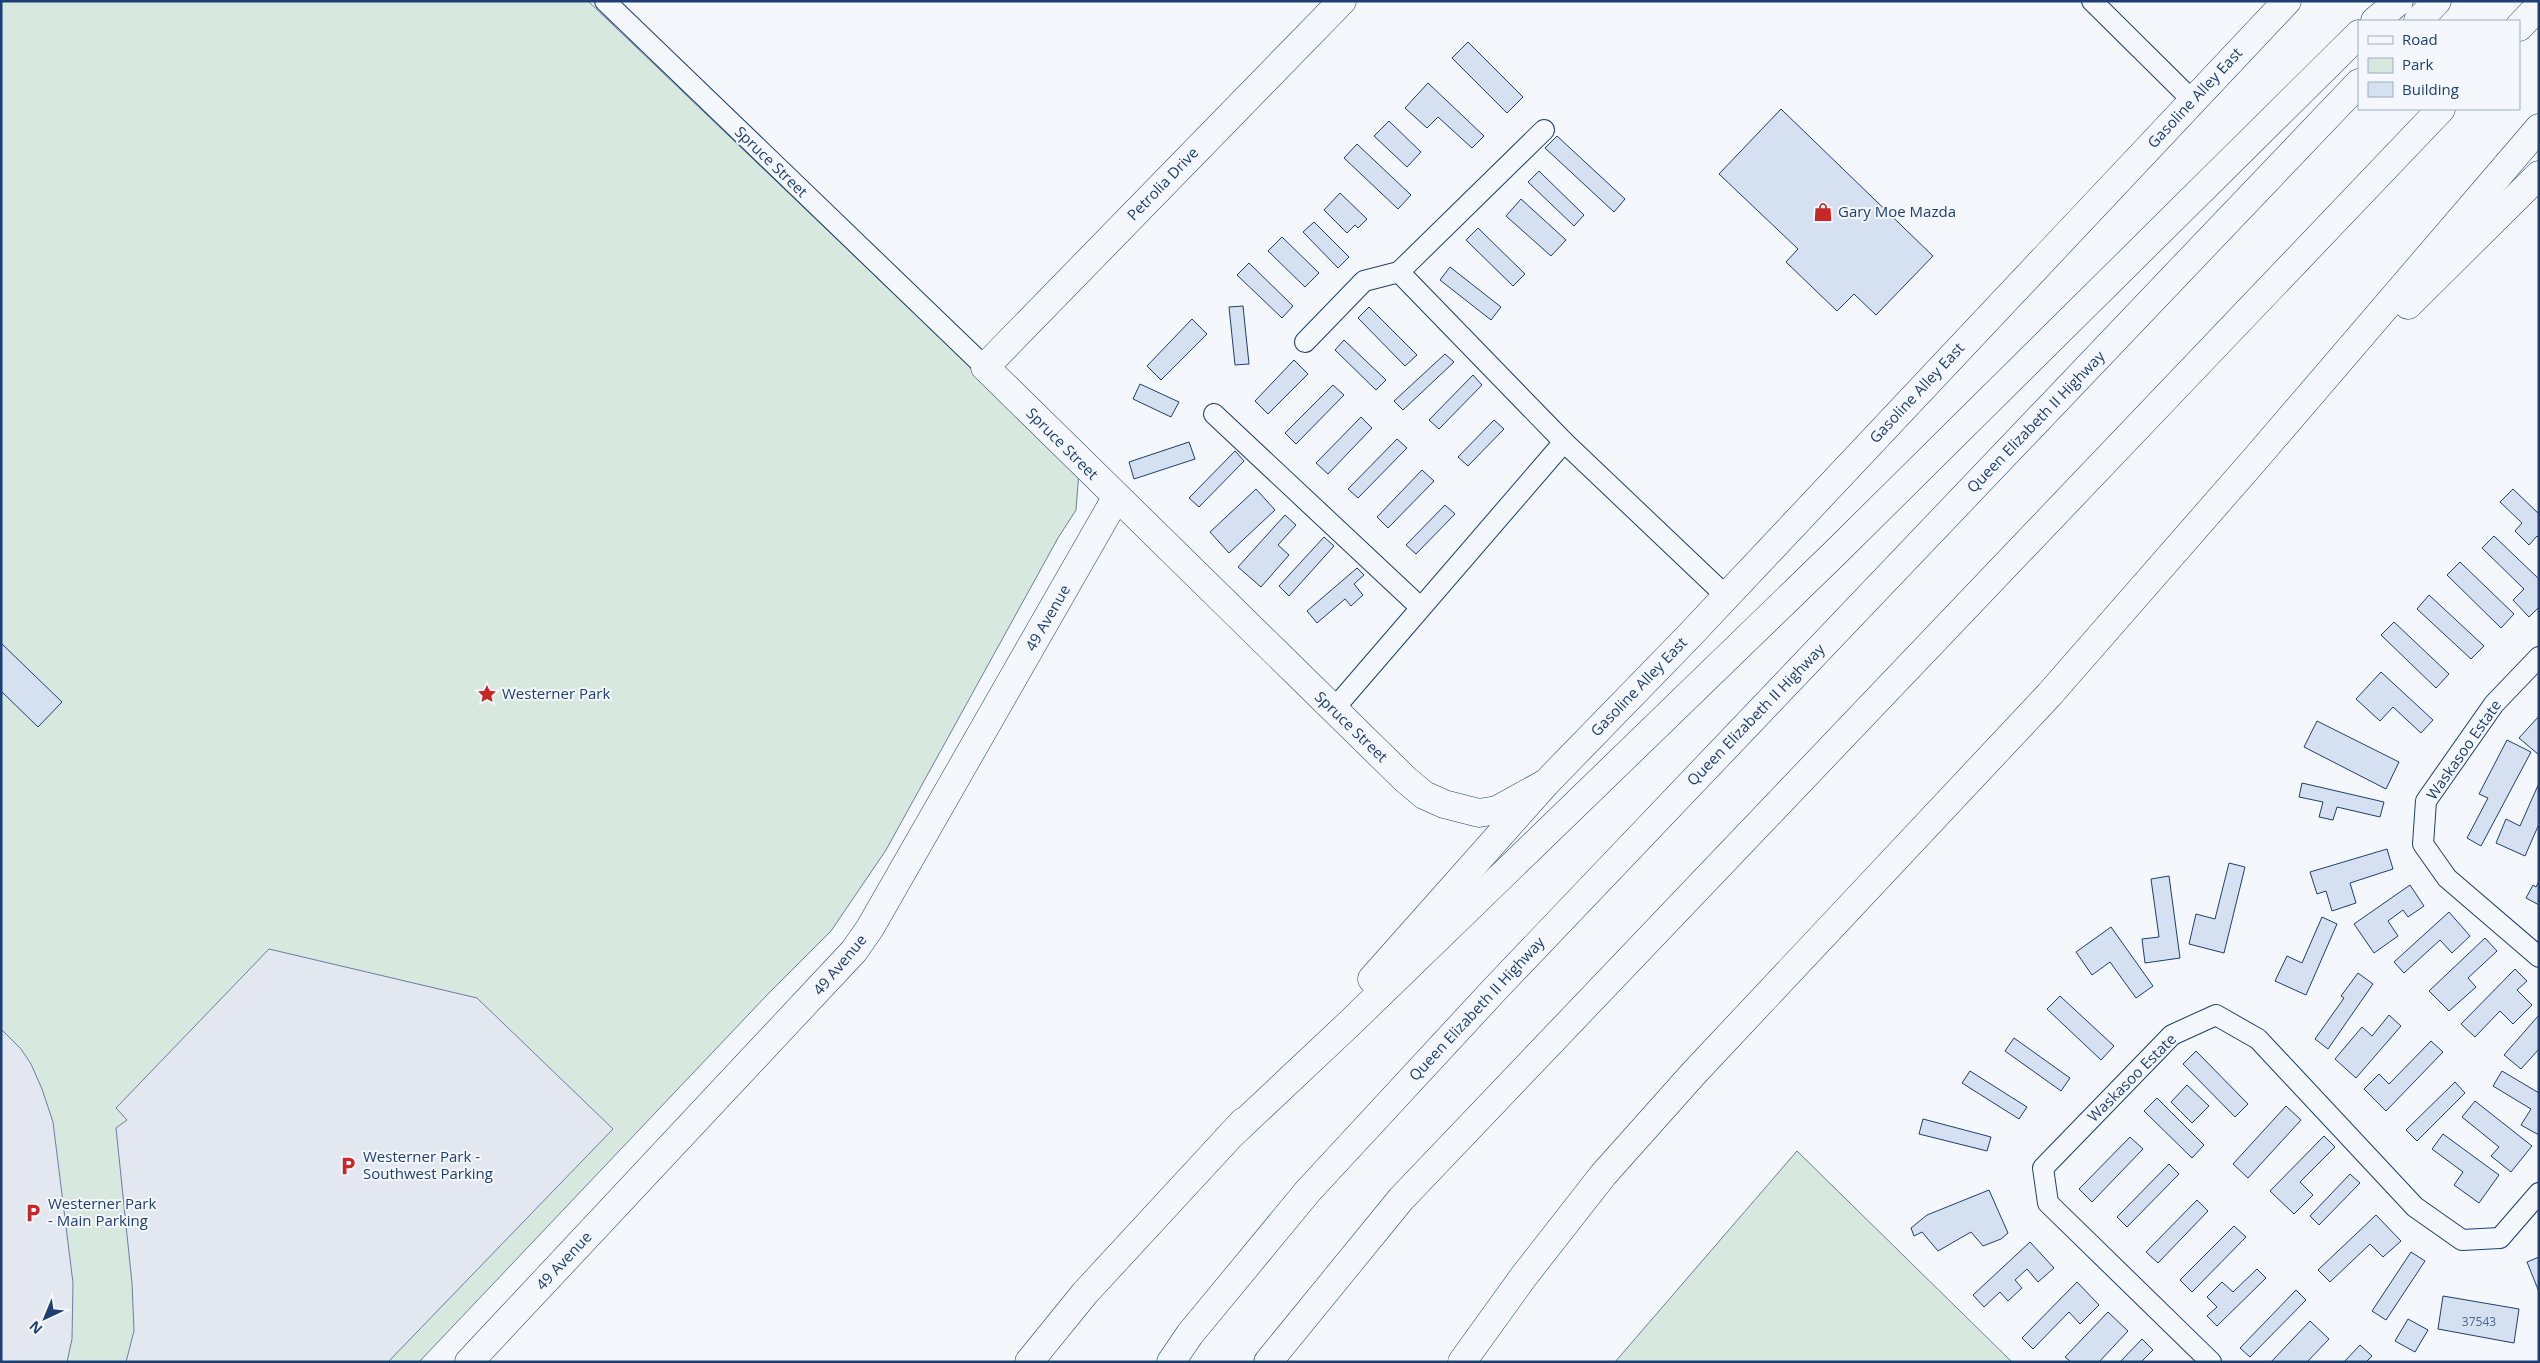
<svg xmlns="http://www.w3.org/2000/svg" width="2540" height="1363" viewBox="0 0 2540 1363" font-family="'Open Sans',sans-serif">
<rect width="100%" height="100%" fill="#f4f7fb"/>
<g fill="#d7e8df" stroke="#687fa3">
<path d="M1 1H588L1079 471 1076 510 1058 538 886 850 831 931 767 995 419 1362H1Z"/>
<path d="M1797 1151 2012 1362H1615Z"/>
</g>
<g fill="#e3e8f0" stroke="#687fa3">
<path d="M269 949 477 998 613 1129 388 1362H126L134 1331 132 1283 116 1128 127 1120 116 1108Z"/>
<path d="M1 1029 21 1049 31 1064 42 1089 53 1122 73 1283 72 1339 67 1362H1Z"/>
</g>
<g fill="#d5e0f0" stroke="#1d3f73">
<path d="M1468 42 1523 97 1507 113 1452 58Z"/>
<path d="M1428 83 1484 136 1472 148 1438 117 1427 128 1405 108Z"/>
<path d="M1781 109 1933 256 1876 315 1854 294 1837 311 1786 262 1798 249 1719 174Z"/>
<path d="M1389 121 1421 152 1407 167 1374 136Z"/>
<path d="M1557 136 1625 199 1614 212 1545 148Z"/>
<path d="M1357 144 1411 195 1398 209 1344 158Z"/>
<path d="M1539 171 1584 215 1574 226 1528 182Z"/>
<path d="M1340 193 1367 219 1358 228 1355 225 1347 233 1324 210Z"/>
<path d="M1521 199 1566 240 1551 256 1506 216Z"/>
<path d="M1314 222 1349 257 1338 268 1303 232Z"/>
<path d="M1478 228 1525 274 1513 286 1466 240Z"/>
<path d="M1282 237 1319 273 1305 287 1268 251Z"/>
<path d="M1249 263 1293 306 1282 318 1237 275Z"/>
<path d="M1450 267 1501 307 1491 320 1440 280Z"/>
<path d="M1243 306 1249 364 1235 365 1229 307Z"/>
<path d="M1369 307 1417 355 1405 366 1358 318Z"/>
<path d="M1192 319 1207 334 1161 380 1147 366Z"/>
<path d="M1344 340 1386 380 1376 390 1335 350Z"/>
<path d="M1445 354 1454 362 1403 410 1394 401Z"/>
<path d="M1294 360 1308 374 1268 414 1255 401Z"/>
<path d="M1473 375 1482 385 1439 429 1429 420Z"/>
<path d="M1140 384 1179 402 1171 417 1133 399Z"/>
<path d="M1333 385 1344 395 1296 444 1285 433Z"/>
<path d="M1361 417 1372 428 1328 474 1316 463Z"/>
<path d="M1494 420 1504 429 1468 466 1458 457Z"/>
<path d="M1397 439 1407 448 1358 498 1348 489Z"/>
<path d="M1189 442 1195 459 1134 479 1129 462Z"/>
<path d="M1235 451 1244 461 1199 507 1189 498Z"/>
<path d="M1422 470 1434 481 1388 528 1377 517Z"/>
<path d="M1256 489 1275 510 1229 553 1210 532Z"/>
<path d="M2513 489 2539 514V538L2537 536 2529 545 2515 531 2522 523 2500 502Z"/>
<path d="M1445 505 1455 514 1416 554 1406 545Z"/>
<path d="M1285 515 1296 525 1278 545 1289 555 1261 587 1238 567Z"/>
<path d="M2494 536 2539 579V607L2529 617 2513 600 2524 589 2482 548Z"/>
<path d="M1324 537 1334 546 1289 596 1279 586Z"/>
<path d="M2460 562 2514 614 2501 628 2447 575Z"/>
<path d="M1357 568 1364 575 1354 584 1363 595 1351 606 1345 599 1317 623 1307 611Z"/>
<path d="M2429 595 2484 646 2471 659 2417 609Z"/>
<path d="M2394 622 2449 674 2436 688 2381 635Z"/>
<path d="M1 643 62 702 38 727 1 691Z"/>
<path d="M2381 672 2433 720 2421 733 2393 707 2380 721 2356 699Z"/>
<path d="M2539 716V755L2519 738Z"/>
<path d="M2317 721 2399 762 2386 789 2304 747Z"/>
<path d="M2507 740 2531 752 2481 846 2467 838 2488 798 2479 794Z"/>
<path d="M2302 783 2384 802 2380 817 2337 807 2333 820 2319 817 2323 802 2299 797Z"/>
<path d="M2539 783V824L2525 856 2496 843 2506 819 2520 826Z"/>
<path d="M2387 849 2393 869 2350 883 2356 903 2332 911 2326 891 2317 894 2310 872Z"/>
<path d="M2229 863 2245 867 2224 953 2189 944 2196 914 2215 919Z"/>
<path d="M2169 876 2180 958 2145 963 2142 939 2159 937 2151 879Z"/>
<path d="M2539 881V905L2526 898 2533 885 2536 887Z"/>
<path d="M2410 885 2424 906 2408 917 2403 910 2388 921 2398 936 2374 953 2354 924Z"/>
<path d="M2449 912 2470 936 2452 953 2440 940 2404 973 2394 962Z"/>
<path d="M2322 917 2337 924 2306 995 2275 981 2287 956 2302 963Z"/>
<path d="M2111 927 2153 986 2136 998 2110 962 2092 975 2076 952Z"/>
<path d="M2485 938 2497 951 2468 978 2476 987 2449 1011 2429 991Z"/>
<path d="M2515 969 2527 981 2517 990 2532 1005 2513 1024 2500 1011 2475 1037 2461 1024Z"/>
<path d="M2358 973 2373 984 2328 1049 2315 1039 2344 998 2341 996Z"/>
<path d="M2060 996 2114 1046 2101 1060 2047 1009Z"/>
<path d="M2389 1015 2401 1026 2356 1078 2335 1059 2362 1027 2372 1036Z"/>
<path d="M2539 1015V1049L2521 1069 2504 1055Z"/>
<path d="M2014 1038 2070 1078 2061 1091 2005 1051Z"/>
<path d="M2431 1041 2443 1052 2386 1111 2364 1089 2379 1074 2389 1084Z"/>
<path d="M2196 1051 2248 1104 2235 1117 2183 1064Z"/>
<path d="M1970 1071 2027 1107 2019 1119 1962 1083Z"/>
<path d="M2502 1071 2539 1093V1135L2521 1125 2531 1109 2493 1086Z"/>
<path d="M2455 1082 2465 1093 2417 1141 2406 1130Z"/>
<path d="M2187 1085 2209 1106 2192 1123 2171 1102Z"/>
<path d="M2157 1098 2204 1145 2192 1158 2144 1111Z"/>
<path d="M2475 1101 2532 1146 2511 1172 2491 1156 2499 1147 2462 1117Z"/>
<path d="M2286 1106 2301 1120 2248 1178 2233 1164Z"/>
<path d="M1923 1119 1991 1137 1987 1151 1919 1134Z"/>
<path d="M2443 1134 2499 1175 2479 1203 2454 1185 2463 1172 2432 1149Z"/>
<path d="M2324 1136 2335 1147 2300 1182 2313 1195 2294 1214 2270 1191Z"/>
<path d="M2130 1137 2143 1149 2092 1202 2079 1189Z"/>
<path d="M2169 1164 2179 1174 2127 1227 2117 1217Z"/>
<path d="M2350 1174 2360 1183 2319 1225 2310 1216Z"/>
<path d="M1989 1190 2008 1233 2001 1239 1983 1246 1971 1232 1938 1251 1922 1232 1914 1236 1911 1228 1927 1215Z"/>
<path d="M2197 1200 2208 1211 2158 1263 2146 1252Z"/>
<path d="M2376 1215 2401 1241 2383 1257 2370 1244 2330 1282 2318 1270Z"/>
<path d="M2234 1226 2246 1237 2192 1292 2180 1280Z"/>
<path d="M2030 1242 2054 1268 2038 1282 2027 1269 2015 1280 2022 1288 2008 1301 2000 1292 1984 1307 1973 1295Z"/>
<path d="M2411 1252 2425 1261 2386 1320 2372 1311Z"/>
<path d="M2539 1257V1292L2527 1262Z"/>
<path d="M2257 1269 2266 1278 2217 1326 2207 1316 2217 1307 2207 1297 2222 1282 2233 1292Z"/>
<path d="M2077 1282 2099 1305 2080 1324 2069 1312 2033 1349 2022 1338Z"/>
<path d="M2296 1290 2306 1300 2250 1357 2240 1348Z"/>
<path d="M2443 1296 2519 1309 2514 1343 2438 1329Z"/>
<path d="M2108 1312 2128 1331 2099 1362H2071L2065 1357Z"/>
<path d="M2408 1319 2428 1330 2415 1352 2395 1341Z"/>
<path d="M2310 1321 2329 1339 2307 1362H2271Z"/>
<path d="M2142 1339 2153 1350 2141 1362H2120Z"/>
<path d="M2360 1345 2372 1356 2366 1362H2344Z"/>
</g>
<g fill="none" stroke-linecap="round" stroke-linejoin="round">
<g stroke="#1d3f73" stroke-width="22">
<g id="street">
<path d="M605 1 985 367"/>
<path d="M2092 1 2193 101"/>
<path d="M1399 272 1564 442 1726 596"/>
<path d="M1305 342 1364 281 1399 272 1544 130"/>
<path d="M1214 414 1420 607"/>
<path d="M2539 657 2494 704 2426 801 2423 844 2447 878 2539 957"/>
<path d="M1333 710 1564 442"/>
<path d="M2211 1362 2048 1203 2043 1168 2172 1035 2216 1015 2258 1039 2415 1207 2462 1240 2500 1238 2539 1193"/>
</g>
</g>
<g stroke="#1d3f73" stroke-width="29">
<g id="secondary">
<path d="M1342 1 985 367 1405 779 1424 795 1444 804 1479 813 1497 810 1546 783 1689 636 2287 1"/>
<path d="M469 1362 854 951 870 928 1116 498"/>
</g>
</g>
<g stroke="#1d3f73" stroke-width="29">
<g id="highway">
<path d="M2375 21 2399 1"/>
<path d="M2418 21 2437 1"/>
<path d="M2519 27 2539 6"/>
<path d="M2408 305 2539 175"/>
<path d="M1372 979 1546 783"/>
<path d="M1231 1135 1351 1022 1834 554 2359 34"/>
<path d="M1029 1362 1085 1293 1243 1122"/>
<path d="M1171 1362 1190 1334 1308 1191 1496 988 2359 83"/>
<path d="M1268 1362 1401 1199 2441 109"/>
<path d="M1462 1362 1524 1276 1603 1175 1694 1073 2049 695 2257 457 2539 128"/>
</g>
</g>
<use href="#street" stroke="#f4f7fb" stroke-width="20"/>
<use href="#secondary" stroke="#f4f7fb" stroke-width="28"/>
<use href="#highway" stroke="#f4f7fb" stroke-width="28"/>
</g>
<defs>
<g id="shop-bare" transform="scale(1.5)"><path d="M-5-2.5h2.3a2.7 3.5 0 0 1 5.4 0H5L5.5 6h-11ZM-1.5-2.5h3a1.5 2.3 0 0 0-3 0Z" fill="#c62828" stroke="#f4f7fb" stroke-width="2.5" paint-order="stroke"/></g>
<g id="sight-bare" transform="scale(1.5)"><path d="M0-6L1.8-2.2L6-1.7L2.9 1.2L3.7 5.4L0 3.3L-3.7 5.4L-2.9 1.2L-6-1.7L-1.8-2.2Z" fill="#c62828" stroke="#f4f7fb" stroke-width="2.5" paint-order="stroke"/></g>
<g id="parking-bare" transform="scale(1.5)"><path d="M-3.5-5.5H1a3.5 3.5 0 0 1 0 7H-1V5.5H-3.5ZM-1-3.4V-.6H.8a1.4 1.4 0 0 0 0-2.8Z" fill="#c62828" stroke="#f4f7fb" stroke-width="2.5" paint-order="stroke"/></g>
</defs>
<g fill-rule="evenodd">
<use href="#shop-bare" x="1823" y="212"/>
<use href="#sight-bare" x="487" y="694"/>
<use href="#parking-bare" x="348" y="1166"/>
<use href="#parking-bare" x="33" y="1213"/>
</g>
<g text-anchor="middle" stroke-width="4" stroke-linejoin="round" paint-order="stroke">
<g font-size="12" fill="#4b6792">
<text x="2479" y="1326">37543</text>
</g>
<g font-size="15" fill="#1d3f73" stroke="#f4f7fb">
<text transform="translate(2195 98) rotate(-47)" y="5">Gasoline Alley East</text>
<text transform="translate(771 162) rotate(44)" y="5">Spruce Street</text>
<text transform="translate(1163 184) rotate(-46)" y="5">Petrolia Drive</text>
<text transform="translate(1917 393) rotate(-47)" y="5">Gasoline Alley East</text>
<text transform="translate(2036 422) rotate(-46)" y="5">Queen Elizabeth II Highway</text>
<text transform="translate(1062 444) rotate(45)" y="5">Spruce Street</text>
<text transform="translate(1048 618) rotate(-60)" y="5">49 Avenue</text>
<text transform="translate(1639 687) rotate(-46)" y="5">Gasoline Alley East</text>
<text transform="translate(1756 715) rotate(-46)" y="5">Queen Elizabeth II Highway</text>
<text transform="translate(1351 727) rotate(44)" y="5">Spruce Street</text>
<text transform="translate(2464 750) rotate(-55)" y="5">Waskasoo Estate</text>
<text transform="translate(840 965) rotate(-50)" y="5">49 Avenue</text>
<text transform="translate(1477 1009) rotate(-47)" y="5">Queen Elizabeth II Highway</text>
<text transform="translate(2132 1078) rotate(-45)" y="5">Waskasoo Estate</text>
<text transform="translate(564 1261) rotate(-47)" y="5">49 Avenue</text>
</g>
<g font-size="15" fill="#1d3f73" stroke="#f4f7fb" text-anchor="start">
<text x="1838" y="217">Gary Moe Mazda</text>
<text x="502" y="699">Westerner Park</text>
<text x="363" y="1162">Westerner Park -<tspan x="363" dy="17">Southwest Parking</tspan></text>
<text x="48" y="1209">Westerner Park<tspan x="48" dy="17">- Main Parking</tspan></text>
</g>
</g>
<rect width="2540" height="1363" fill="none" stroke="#1d3f73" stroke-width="5"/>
<rect x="2358" y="20" width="162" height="90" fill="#f4f7fb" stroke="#9eadc5"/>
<rect x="2368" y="36" width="25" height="8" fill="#f4f7fb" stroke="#9eadc5"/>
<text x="2402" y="45" font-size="15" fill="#1d3f73">Road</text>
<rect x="2368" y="58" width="25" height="15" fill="#d7e8df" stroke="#9eadc5"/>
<text x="2402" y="70" font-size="15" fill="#1d3f73">Park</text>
<rect x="2368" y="82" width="25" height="15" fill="#d5e0f0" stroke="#9eadc5"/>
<text x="2402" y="95" font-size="15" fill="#1d3f73">Building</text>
<g transform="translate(45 1318) rotate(224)" stroke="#f4f7fb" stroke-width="4" paint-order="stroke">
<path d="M0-4L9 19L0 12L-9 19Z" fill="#1d3f73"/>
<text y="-8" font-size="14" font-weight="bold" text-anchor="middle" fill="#1d3f73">N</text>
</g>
</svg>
